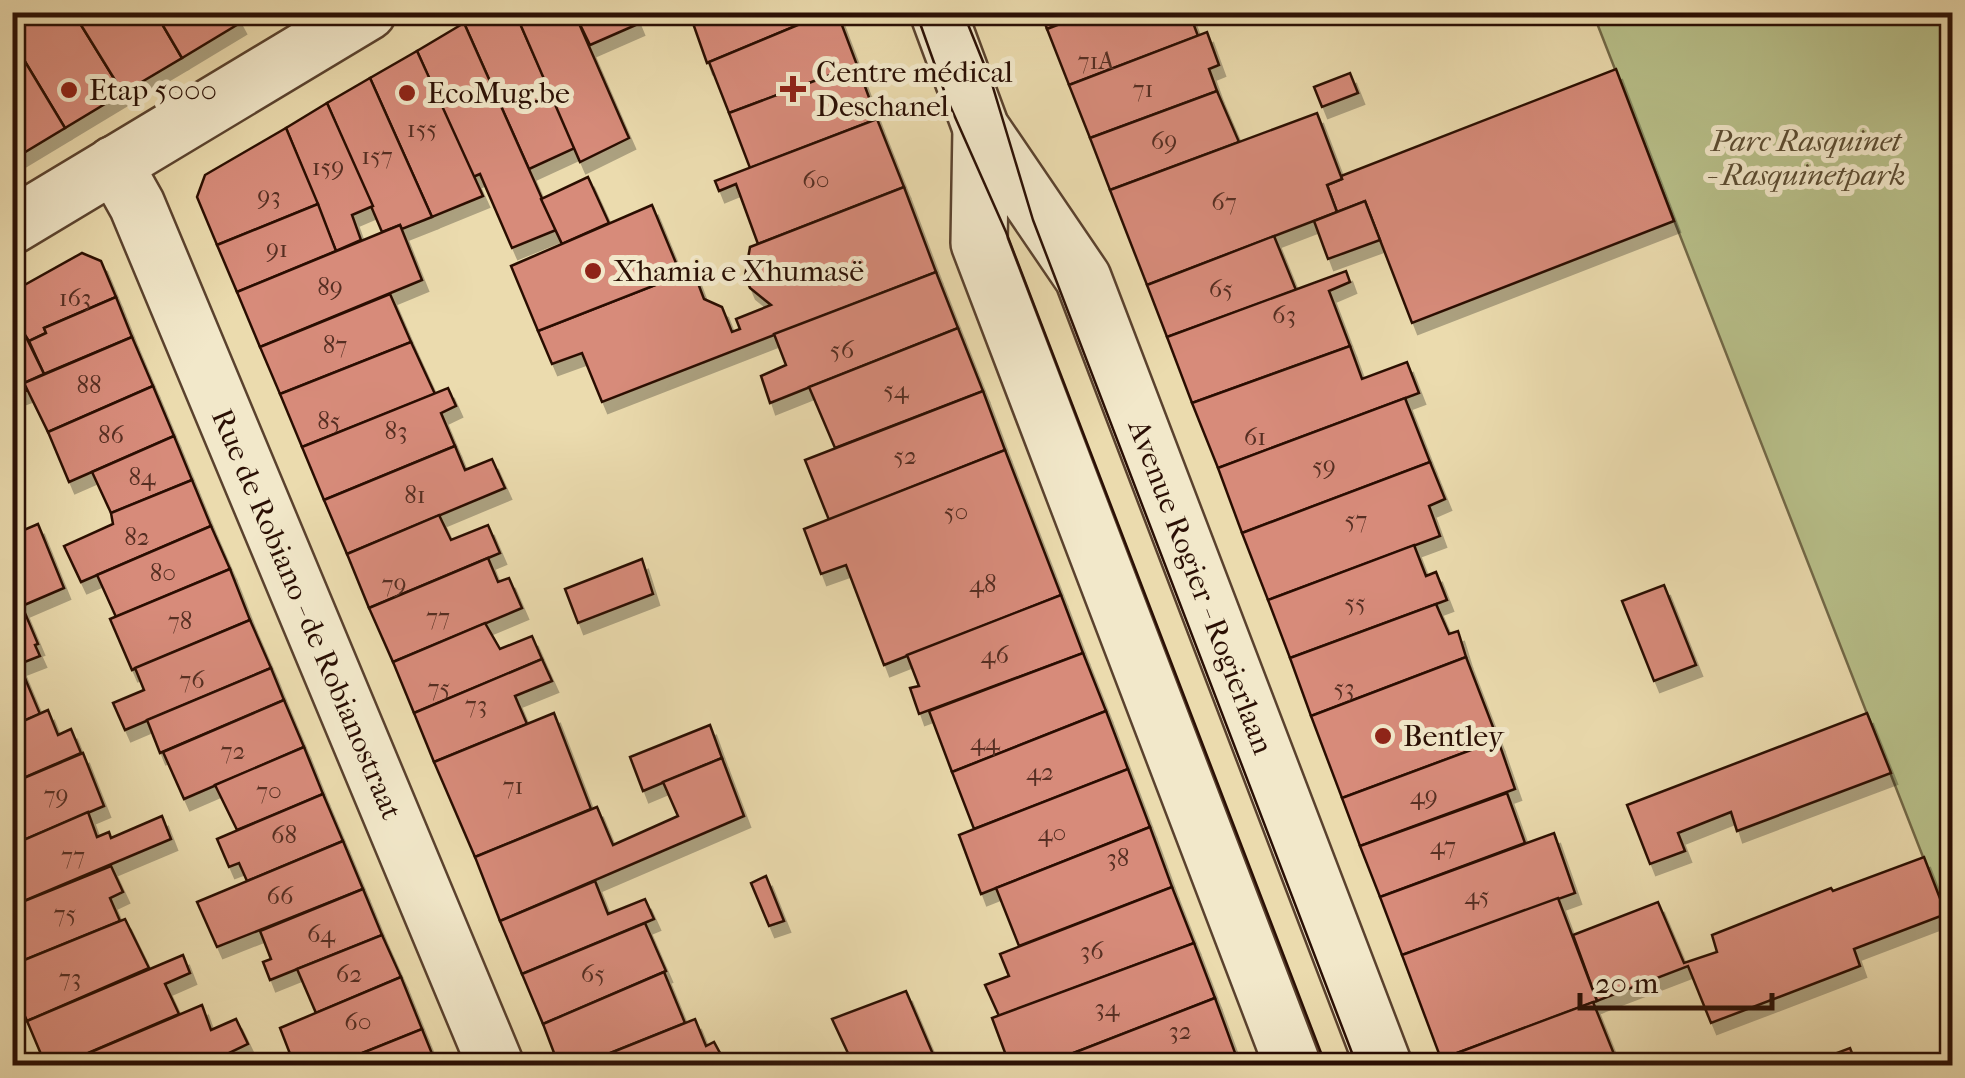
<svg xmlns="http://www.w3.org/2000/svg" width="1965" height="1078" viewBox="0 0 1965 1078" font-family="'IM FELL French Canon',serif">
<defs>
<filter id="shadow"><feDropShadow dx="6" dy="11" stdDeviation="0" flood-color="#0004"/></filter>
</defs>
<rect width="100%" height="100%" fill="#ebdbae"/>
<filter id="stains"><feTurbulence type="fractalNoise" baseFrequency=".002" numOctaves="4"/><feColorMatrix values="0 0 0 0 .2 0 0 0 0 .09 0 0 0 0 .02 0 0 0 .5 -.17"/></filter>
<radialGradient id="worn" r=".72"><stop offset=".6" stop-color="#630" stop-opacity="0"/><stop offset="1" stop-color="#630" stop-opacity=".3"/></radialGradient>
<path fill="#b8c08a" stroke="#716847" stroke-width="2.5" d="M1593 13H1952V931Z"/>
<g fill="#d78b7a" stroke="#2a0f04" stroke-width="2.5" filter="url(#shadow)">
<path d="M12 12H73L123 93 65 128 12 40Z"/>
<path d="M73 12H155L182 58 123 93Z"/>
<path d="M155 12H234L240 23 182 58Z"/>
<path d="M481 12H515L575 148 529 169 464 23Z"/>
<path d="M515 12H574L629 138 580 162Z"/>
<path d="M574 12H633L638 24 590 45Z"/>
<path d="M689 12H829L707 63Z"/>
<path d="M829 12H837L857 65 729 113 709 62Z"/>
<path d="M1041 12H1091L1047 29Z"/>
<path d="M1091 12H1189L1198 36 1069 85 1047 29Z"/>
<path d="M464 23 556 230 512 248 480 174 473 177 417 51Z"/>
<path d="M1207 32 1219 65 1209 69 1217 91 1090 138 1069 85Z"/>
<path d="M12 40 65 128 12 160Z"/>
<path d="M417 51 483 196 432 217 370 78Z"/>
<path d="M857 65 877 119 750 168 729 113Z"/>
<path d="M1616 69 1674 221 1412 323 1365 201 1337 212 1327 185 1342 179 1341 176Z"/>
<path d="M1350 73 1358 93 1322 107 1314 87Z"/>
<path d="M370 78 432 217 402 229 400 225 382 232 327 103Z"/>
<path d="M1217 91 1239 142 1110 190 1090 138Z"/>
<path d="M327 103 373 206 352 215 361 240 336 251 286 128Z"/>
<path d="M1317 113 1342 179 1327 185 1337 212 1147 285 1110 190Z"/>
<path d="M877 119 904 187 758 244 736 184 719 191 715 181Z"/>
<path d="M286 128 318 204 217 245 197 197 205 175Z"/>
<path d="M588 177 609 223 562 244 541 199Z"/>
<path d="M904 187 936 272 602 402 582 353 552 364 538 331 693 270 704 299 722 307 732 332 740 329 736 319 771 305 750 288 745 276 750 247Z"/>
<path d="M1365 201 1380 240 1328 259 1314 221Z"/>
<path d="M318 204 336 251 237 292 217 245Z"/>
<path d="M652 205 681 275 538 331 511 266Z"/>
<path d="M400 225 422 280 260 347 237 292Z"/>
<path d="M1274 236 1296 290 1167 337 1147 285Z"/>
<path d="M82 253 101 261 116 297 44 328 46 333 29 341 25 335 12 342V292Z"/>
<path d="M1346 271 1350 282 1329 291 1350 346 1192 403 1167 337Z"/>
<path d="M936 272 958 328 770 403 761 376 786 365 774 334Z"/>
<path d="M390 294 411 342 280 394 260 347Z"/>
<path d="M116 297 132 337 44 374 29 341 46 333 44 328Z"/>
<path d="M958 328 983 391 835 448 809 387Z"/>
<path d="M25 335 44 374 24 383 28 390 12 396V342Z"/>
<path d="M132 337 153 386 48 432 24 383Z"/>
<path d="M411 342 435 394 302 447 280 394Z"/>
<path d="M1350 346 1362 379 1407 362 1419 393 1218 468 1192 403Z"/>
<path d="M153 386 174 436 69 482 48 432Z"/>
<path d="M448 388 456 406 441 413 455 446 324 500 302 447Z"/>
<path d="M983 391 1005 450 829 520 805 460Z"/>
<path d="M1405 398 1430 462 1242 533 1218 468Z"/>
<path d="M174 436 192 480 111 513 92 472Z"/>
<path d="M455 446 465 470 492 459 505 488 347 554 324 500Z"/>
<path d="M1005 450 1061 595 884 665 846 565 821 574 804 529Z"/>
<path d="M1430 462 1445 499 1429 506 1440 536 1268 600 1242 533Z"/>
<path d="M192 480 211 526 81 582 64 546 113 524 111 513Z"/>
<path d="M439 515 451 540 488 525 500 553 369 608 347 554Z"/>
<path d="M38 524 64 588 22 606 12 584V535Z"/>
<path d="M211 526 230 569 116 617 97 575Z"/>
<path d="M1414 545 1426 576 1436 572 1447 600 1290 658 1268 600Z"/>
<path d="M488 558 498 582 509 578 522 608 393 662 369 608Z"/>
<path d="M642 559 653 594 578 623 565 589Z"/>
<path d="M230 569 250 620 132 670 110 619Z"/>
<path d="M1664 585 1696 665 1654 681 1622 601Z"/>
<path d="M1061 595 1083 653 919 714 910 688 919 686 907 655Z"/>
<path d="M1436 604 1449 634 1458 631 1466 657 1311 716 1290 658Z"/>
<path d="M22 606 38 644 35 645 40 656 12 667V610Z"/>
<path d="M250 620 271 668 125 730 113 703 144 690 135 668Z"/>
<path d="M485 623 500 649 532 636 542 659 414 713 393 662Z"/>
<path d="M1083 653 1106 711 952 772 929 711Z"/>
<path d="M1466 657 1498 740 1342 798 1311 716Z"/>
<path d="M542 659 552 681 515 696 527 724 434 762 414 713Z"/>
<path d="M19 664 40 714 12 726V667Z"/>
<path d="M271 668 284 700 160 753 147 720Z"/>
<path d="M284 700 304 747 184 799 163 752Z"/>
<path d="M48 710 58 735 71 729 81 753 12 783V726Z"/>
<path d="M1106 711 1128 769 974 829 952 772Z"/>
<path d="M554 713 591 809 475 857 434 762Z"/>
<path d="M1867 713 1891 773 1737 831 1731 812 1678 833 1685 851 1650 864 1627 805Z"/>
<path d="M710 725 722 758 643 791 630 757Z"/>
<path d="M1498 740 1515 789 1360 846 1342 798Z"/>
<path d="M304 747 323 794 237 830 215 785Z"/>
<path d="M83 753 104 806 12 845V783Z"/>
<path d="M722 758 744 816 500 921 475 857 597 807 613 845 678 816 663 782Z"/>
<path d="M1128 769 1150 827 981 894 959 835Z"/>
<path d="M1507 793 1525 843 1380 897 1360 846Z"/>
<path d="M323 794 343 841 247 881 239 863 229 867 217 839Z"/>
<path d="M88 812 97 837 109 832 111 838 162 816 171 839 12 906V845Z"/>
<path d="M1150 827 1172 887 1019 946 996 888Z"/>
<path d="M1554 833 1575 893 1402 955 1380 897Z"/>
<path d="M343 841 363 889 217 947 197 902Z"/>
<path d="M1924 857 1946 914 1854 949 1860 966 1711 1023 1688 966 1597 1001 1573 935 1658 902 1684 963 1717 952 1712 935 1831 888 1833 891Z"/>
<path d="M111 866 123 892 110 898 120 921 12 965V906Z"/>
<path d="M766 876 784 921 769 926 751 883Z"/>
<path d="M595 881 608 914 645 899 654 919 522 974 500 921Z"/>
<path d="M1172 887 1194 943 999 1016 985 985 1009 976 1000 954Z"/>
<path d="M363 889 382 935 270 980 263 962 271 959 260 931Z"/>
<path d="M1558 898 1597 1001 1441 1059 1402 955Z"/>
<path d="M125 919 149 968 27 1021 12 986V965Z"/>
<path d="M645 923 666 971 543 1024 522 974Z"/>
<path d="M382 935 401 977 316 1013 297 969Z"/>
<path d="M1194 943 1215 998 1040 1066H1010L992 1018Z"/>
<path d="M183 955 190 973 165 984 179 1014 58 1066H46L27 1021Z"/>
<path d="M664 972 685 1023 578 1066H559L543 1024Z"/>
<path d="M401 977 422 1029 330 1066H301L298 1057 292 1059 280 1028Z"/>
<path d="M906 991 938 1066H854L832 1019Z"/>
<path d="M1215 998 1238 1061 1227 1066H1040Z"/>
<path d="M1593 1002 1616 1059 1599 1066H1444L1441 1059Z"/>
<path d="M202 1005 211 1030 236 1019 248 1044 202 1066H58Z"/>
<path d="M695 1019 706 1046 714 1042 727 1066H578Z"/>
<path d="M422 1029 437 1066H330Z"/>
<path d="M1850 1048 1857 1066H1806L1805 1065Z"/>
</g>
<g fill="none" stroke-linecap="round" stroke-linejoin="round">
<g stroke="#5a422e" stroke-width="60">
<g id="minor">
<path d="M114 164 137 205 496 1066"/>
<path d="M12 226 368 12"/>
</g>
</g>
<g stroke="#5a422e" stroke-width="60">
<g id="tertiary">
<path d="M938 12 981 128 1083 278 1384 1066"/>
<path d="M981 128 979 243 1293 1066"/>
</g>
</g>
<use href="#minor" stroke="#f2e8ca" stroke-width="55"/>
<use href="#tertiary" stroke="#f2e8ca" stroke-width="55"/>
<g stroke="#2a0f04" stroke-width="2.5">
<path d="M916 12 947 99 1006 232 1326 1066"/>
<path d="M963 12 992 84 1033 220 1357 1066"/>
</g>
</g>
<g fill="#8f2418" stroke="#f2e8ca" stroke-width="4">
<path d="M788 74h10v10h10v10h-10v10h-10v-10h-10v-10h10z"/>
<circle cx="69" cy="90" r="10"/>
<circle cx="407" cy="93" r="10"/>
<circle cx="593" cy="271" r="10"/>
<circle cx="1383" cy="736" r="10"/>
</g>
<g text-anchor="middle" stroke-width="10" stroke-linejoin="round" paint-order="stroke">
<g font-size="25" fill="#552e22">
<text x="1096" y="69">71A</text>
<text x="1143" y="97">71</text>
<text x="422" y="137">155</text>
<text x="1164" y="149">69</text>
<text x="377" y="164">157</text>
<text x="328" y="175">159</text>
<text x="816" y="188">60</text>
<text x="269" y="204">93</text>
<text x="1224" y="210">67</text>
<text x="277" y="257">91</text>
<text x="330" y="295">89</text>
<text x="1221" y="297">65</text>
<text x="75" y="306">163</text>
<text x="1284" y="323">63</text>
<text x="335" y="353">87</text>
<text x="842" y="358">56</text>
<text x="89" y="393">88</text>
<text x="896" y="398">54</text>
<text x="329" y="429">85</text>
<text x="396" y="439">83</text>
<text x="111" y="443">86</text>
<text x="1255" y="445">61</text>
<text x="905" y="464">52</text>
<text x="1324" y="474">59</text>
<text x="142" y="485">84</text>
<text x="415" y="503">81</text>
<text x="956" y="520">50</text>
<text x="1356" y="528">57</text>
<text x="137" y="545">82</text>
<text x="163" y="581">80</text>
<text x="394" y="592">79</text>
<text x="983" y="592">48</text>
<text x="1355" y="611">55</text>
<text x="438" y="625">77</text>
<text x="180" y="629">78</text>
<text x="995" y="663">46</text>
<text x="192" y="688">76</text>
<text x="439" y="696">75</text>
<text x="1344" y="696">53</text>
<text x="476" y="713">73</text>
<text x="985" y="750">44</text>
<text x="233" y="759">72</text>
<text x="1040" y="780">42</text>
<text x="513" y="794">71</text>
<text x="269" y="799">70</text>
<text x="56" y="803">79</text>
<text x="1424" y="804">49</text>
<text x="1052" y="841">40</text>
<text x="284" y="843">68</text>
<text x="1443" y="854">47</text>
<text x="73" y="864">77</text>
<text x="1118" y="866">38</text>
<text x="280" y="904">66</text>
<text x="1477" y="904">45</text>
<text x="65" y="922">75</text>
<text x="321" y="942">64</text>
<text x="1092" y="959">36</text>
<text x="349" y="982">62</text>
<text x="593" y="982">65</text>
<text x="70" y="986">73</text>
<text x="1107" y="1016">34</text>
<text x="358" y="1030">60</text>
<text x="1180" y="1039">32</text>
</g>
<g font-size="30" fill="#2a0f04" stroke="#f2e8ca" text-anchor="start">
<text x="816" y="82">Centre médical<tspan x="816" dy="34">Deschanel</tspan></text>
<text x="89" y="100">Etap 5000</text>
<text x="427" y="103">EcoMug.be</text>
<text x="613" y="281">Xhamia e Xhumasë</text>
<text x="1403" y="746">Bentley</text>
</g>
<g font-size="30" font-style="italic" fill="#5c4d33" stroke="#f2e8ca">
<text x="1806" y="151">Parc Rasquinet<tspan x="1806" dy="34">- Rasquinetpark</tspan></text>
</g>
<g font-size="30" fill="#2a0f04" stroke="#f2e8ca">
<text transform="translate(1201 587) rotate(69)" y="10">Avenue Rogier - Rogierlaan</text>
<text transform="translate(307 614) rotate(67)" y="10">Rue de Robiano - de Robianostraat</text>
</g>
</g>
<rect width="1965" height="1078" fill="none" stroke="#ebdbae" stroke-width="50"/>
<rect x="15" y="15" width="1935" height="1048" fill="none" stroke="#2a0f04" stroke-width="5"/>
<rect x="25" y="25" width="1915" height="1028" fill="none" stroke="#2a0f04" stroke-width="2.5"/>
<path d="M1580 993v15h192v-15" fill="none" stroke="#2a0f04" stroke-width="5"/>
<text x="1595" y="993" font-size="30" fill="#2a0f04" stroke="#f2e8ca" stroke-width="8" paint-order="stroke">20 m</text>
<rect width="100%" height="100%" filter="url(#stains)"/>
<rect width="100%" height="100%" fill="url(#worn)"/>
</svg>
